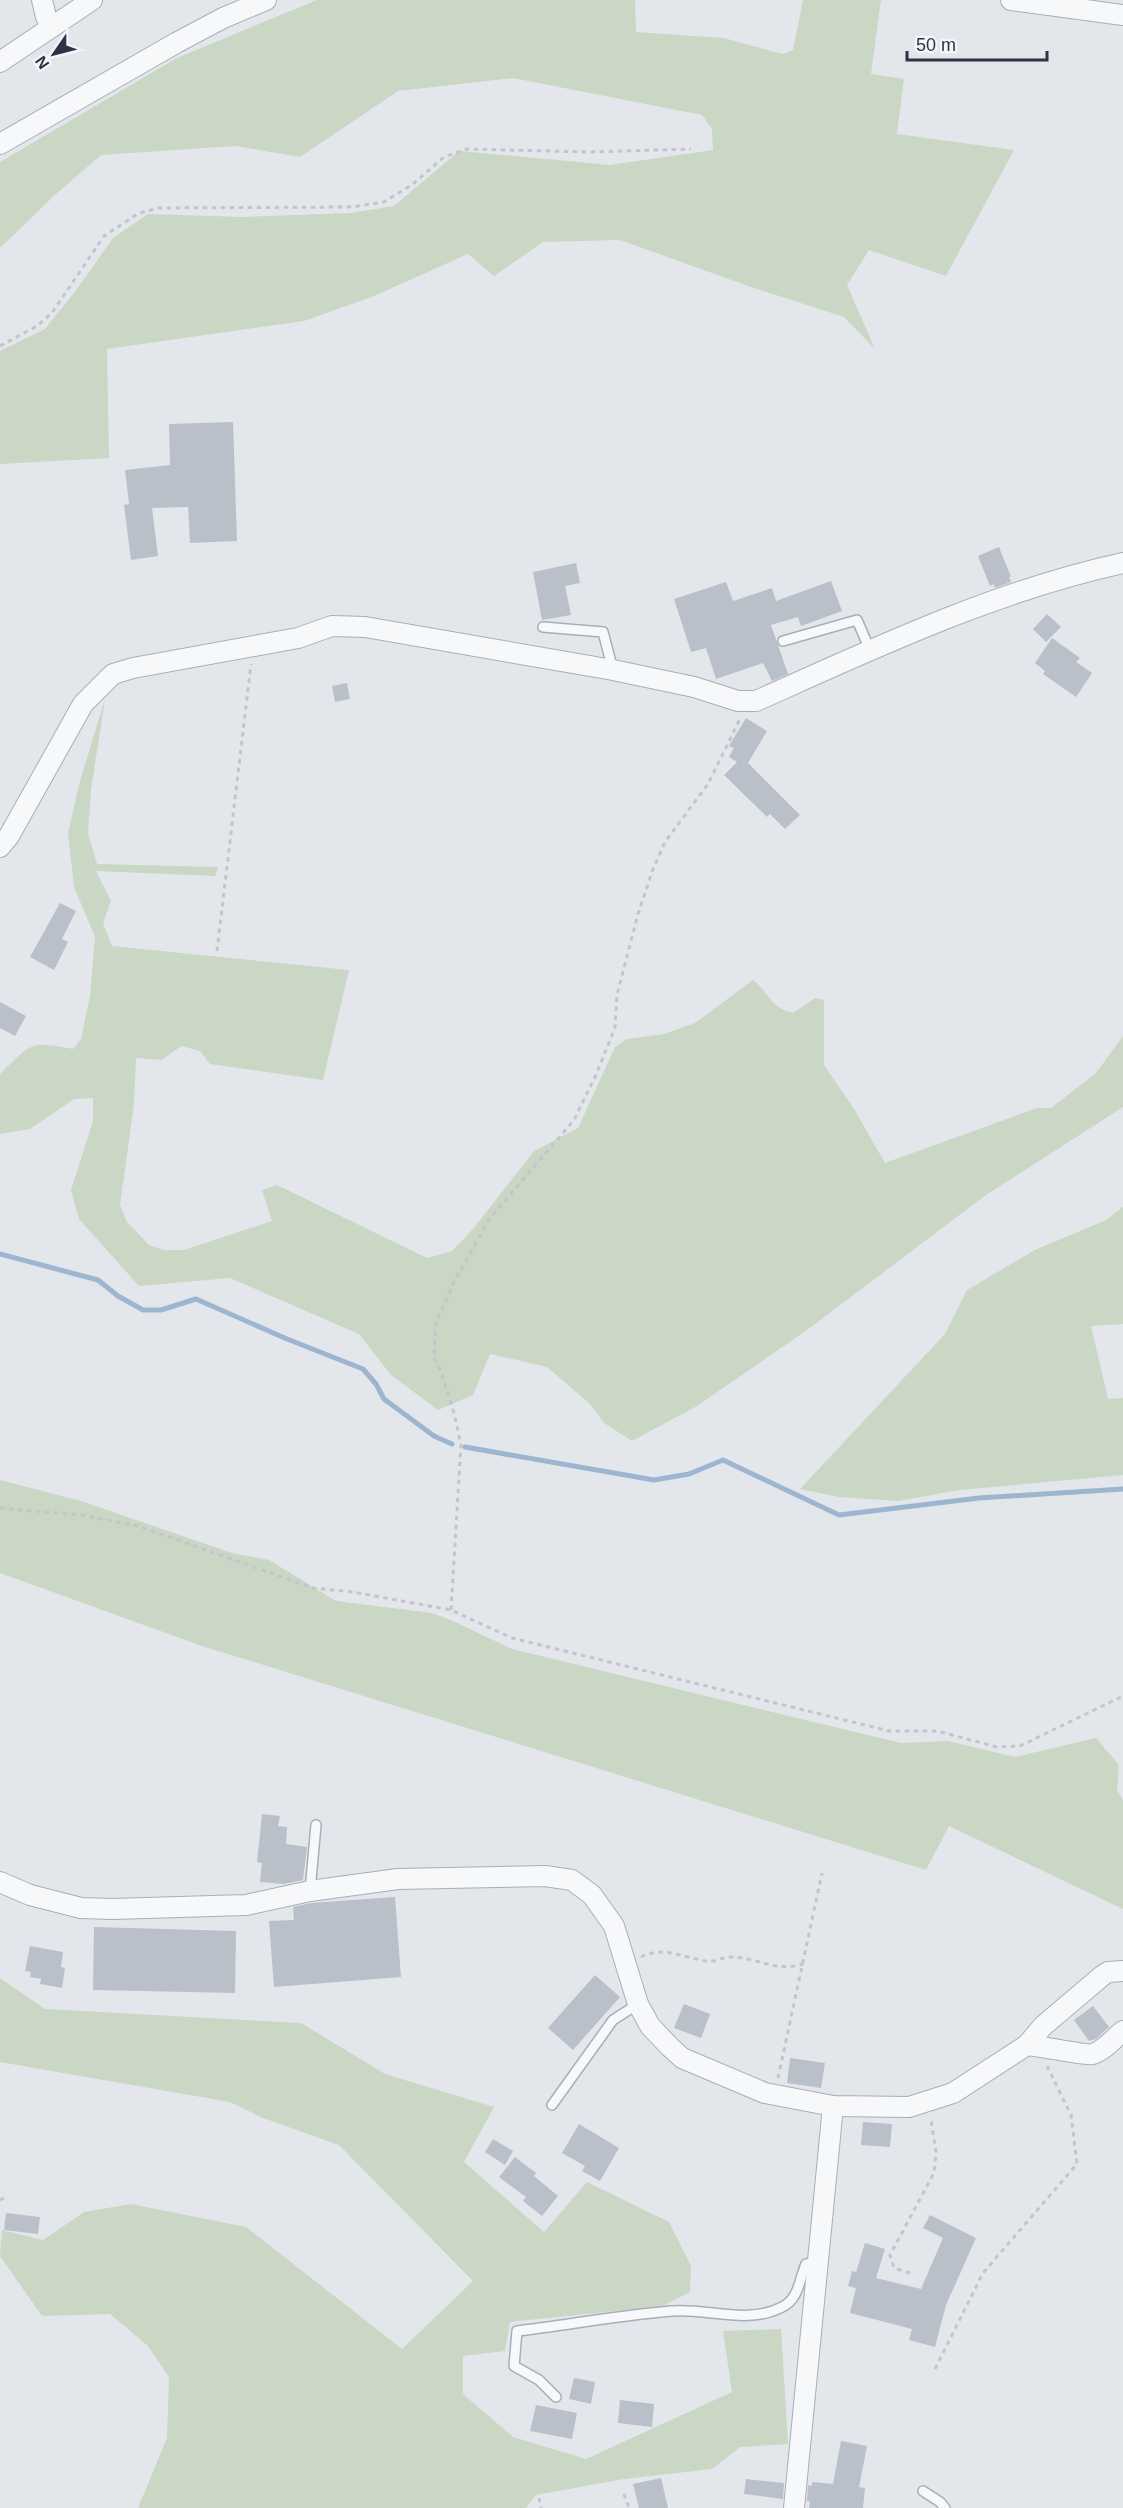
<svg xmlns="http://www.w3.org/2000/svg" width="1123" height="2508" viewBox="0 0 1123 2508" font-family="Arial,sans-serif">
<rect width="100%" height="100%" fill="#e3e7ec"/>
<g fill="#c9d7c4">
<path d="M317 0H635L636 32 724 38 782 54 793 50 803 0H881L871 74 904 79 897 134 1014 150 946 276 869 250 847 285 875 349 844 317 754 288 620 240 543 242 494 276 468 254 374 296 304 321 107 349 109 458 0 464V351L45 329 77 289 113 238 148 214 243 217 351 213 394 206 459 151 610 165 713 150 712 129 702 115 513 78 398 91 300 157 235 146 101 155 56 194 0 248V162L177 58Z"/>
<path d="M105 699 91 790 88 833 97 864 218 867 215 876 96 871 111 901 103 923 112 946 349 970 323 1080 210 1064 200 1051 181 1046 162 1060 136 1058 134 1104 120 1205 127 1222 149 1245 164 1250H184L272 1221 262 1190 277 1185 427 1258 452 1251 473 1229 534 1151 578 1128 615 1047 627 1039 664 1034 695 1023 753 980C772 995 767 1006 793 1013L815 998 824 1000V1065L854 1109 885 1163 1037 1108H1051L1096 1073 1123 1036V1107L986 1195 807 1330 697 1406 632 1441 604 1423 590 1404 547 1367 490 1354 473 1395 438 1410 391 1375 359 1334 230 1278 139 1286 79 1219 71 1190 93 1121V1098L74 1099 30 1129 0 1134V1074C32 1043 28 1041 73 1049L81 1039 90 996 95 937 74 887 68 833 80 781Z"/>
<path d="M1123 1207V1324L1091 1326 1108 1399 1123 1398V1475L960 1490 898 1501 839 1497 800 1489 945 1334 967 1290 1035 1250 1106 1220Z"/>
<path d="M0 1480 81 1501 232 1553 269 1560 336 1601 432 1613 453 1621 512 1649 901 1743 948 1741 1015 1757 1096 1738 1119 1765 1117 1789 1123 1801V1909L949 1826 926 1870 202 1646 0 1573Z"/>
<path d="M0 1978 45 2009 301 2023 385 2074 494 2107 464 2162 544 2232 587 2182 669 2222 691 2266 690 2292 663 2306 510 2322 505 2351 463 2356V2394L513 2437 586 2459 732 2392 723 2331 781 2329 788 2444 740 2447 712 2469 624 2479 536 2495 526 2508H138L167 2438 169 2377 148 2346 110 2314 42 2316 0 2256 2 2230 43 2240 84 2212 131 2204 246 2227 402 2349 473 2281 339 2145 263 2118 230 2102 0 2062Z"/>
</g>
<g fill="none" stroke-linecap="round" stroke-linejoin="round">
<g stroke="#9db5ce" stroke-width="5">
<path d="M0 1254 98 1280 118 1296 143 1310H161L196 1299 287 1339 363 1369 376 1384 384 1399 434 1436 452 1444"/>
<path d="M465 1447 654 1480 689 1474 723 1460 839 1515 979 1498 1123 1489"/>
</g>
</g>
<g fill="#bac0ca">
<path d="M233 422 237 541 190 543 188 507 152 508 158 556 131 560 124 505 129 504 125 470 170 465 169 424Z"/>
<path d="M999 547 1011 577H1009L1011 582 995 588 994 584 990 586 978 556Z"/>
<path d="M576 563 580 583 565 586 571 615 542 620 533 572Z"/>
<path d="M831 581 842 611 801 626 798 617 771 625 788 674 772 681 763 663 716 679 706 648 691 652 674 599 726 582 733 601 772 588 776 601Z"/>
<path d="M1047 614 1061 627 1046 642 1033 629Z"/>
<path d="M1052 638 1080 658 1076 662 1092 673 1076 697 1043 674 1045 671 1035 663Z"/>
<path d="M347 683 350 699 335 702 332 686Z"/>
<path d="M746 718 767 731 748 763 800 815 785 829 770 814 767 817 724 775 737 762 729 757 734 748 729 746Z"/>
<path d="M60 903 76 911 62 939 68 942 54 970 30 957Z"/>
<path d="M0 1002 26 1016 15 1036 0 1028Z"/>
<path d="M262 1814 280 1816 278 1826 287 1827 286 1844 307 1847 303 1880 284 1884 260 1882 262 1863 257 1862Z"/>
<path d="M395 1897 401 1977 274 1987 269 1921 294 1920 293 1907 311 1903Z"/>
<path d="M94 1927 236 1931 235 1993 93 1990Z"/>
<path d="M30 1946 63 1952 61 1967 65 1968 62 1988 40 1984 41 1979 30 1977 31 1972 25 1971Z"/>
<path d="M595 1975 620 1997 573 2050 548 2028Z"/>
<path d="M684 2004 710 2014 701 2038 674 2028Z"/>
<path d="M1093 2006 1109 2027 1096 2039 1089 2041 1074 2020Z"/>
<path d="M790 2058 825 2063 821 2088 787 2083Z"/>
<path d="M863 2122 892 2124 890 2147 861 2145Z"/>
<path d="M579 2124 619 2148 600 2181 582 2171 585 2166 562 2153Z"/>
<path d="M493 2139 513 2151 505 2165 485 2152Z"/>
<path d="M515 2157 536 2173 534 2176 558 2196 542 2216 523 2201 526 2197 499 2177Z"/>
<path d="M6 2213 40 2217 38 2234 4 2230Z"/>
<path d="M930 2215 976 2238 946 2305 935 2347 909 2340 912 2329 850 2313 856 2288 848 2286 852 2271 856 2272 865 2243 885 2249 876 2278 921 2289 943 2238 923 2228Z"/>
<path d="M574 2378 595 2382 591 2404 569 2399Z"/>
<path d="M620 2400 654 2404 652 2427 618 2423Z"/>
<path d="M536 2405 577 2413 572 2439 530 2431Z"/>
<path d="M841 2441 867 2446 859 2487 865 2488 863 2508H809L810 2502 807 2501 808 2485 812 2486V2482L833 2484Z"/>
<path d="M661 2478 668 2508H639L633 2484Z"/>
<path d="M746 2479 784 2483 783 2499 744 2494Z"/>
</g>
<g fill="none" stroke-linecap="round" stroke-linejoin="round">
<g stroke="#a8aeb7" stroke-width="12">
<g id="lane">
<path d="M543 627 603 632 613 670"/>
<path d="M783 641 857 620 870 650"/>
<path d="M310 1891 316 1825"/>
<path d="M552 2105 613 2020 638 2004"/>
<path d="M556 2397 539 2380 514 2366 517 2331C568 2325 620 2315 672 2311 708 2308 748 2325 782 2307 799 2299 799 2280 806 2264L819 2262"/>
<path d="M923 2491 940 2502 945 2508"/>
</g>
</g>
<g stroke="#a8aeb7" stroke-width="22">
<g id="street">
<path d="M42 0 46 17 53 26"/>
<path d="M1011 0 1123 15"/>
<path d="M0 62 92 0"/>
<path d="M0 144 176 43 223 18 266 0"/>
<path d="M0 847 9 836 83 704 113 674 133 668 298 638 332 626 365 627 613 670 694 687 738 701H756C875 648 995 591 1123 563"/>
<path d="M0 1882 30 1895 81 1908 112 1909 246 1905 310 1891 398 1879 545 1876 572 1880 592 1895 614 1926 638 2004 650 2026 670 2047 682 2058 765 2093 833 2106 909 2107 953 2093 1027 2045 1043 2026 1102 1976 1108 1972 1123 1971"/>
<path d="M1027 2045C1041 2046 1086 2056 1093 2054 1105 2050 1114 2038 1123 2031"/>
<path d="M794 2508 833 2106"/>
</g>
</g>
<g stroke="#c2c5cb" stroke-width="3" stroke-dasharray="4.5 4.5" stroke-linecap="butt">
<path d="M0 346 37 326 52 313 104 236 139 213 159 208 352 207 384 202 413 184 444 157 467 149 589 152 691 149"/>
<path d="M217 951 251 664"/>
<path d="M0 1508 81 1515 138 1526 313 1588 353 1592 451 1610 512 1638 889 1731H937L997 1747 1020 1746 1123 1696"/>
<path d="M451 1610 461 1445 454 1413 441 1372 434 1358 436 1323 454 1282 490 1218 574 1120 595 1077 615 1028 617 995 638 914 653 869 665 842 708 784 740 719"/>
<path d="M641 1957C663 1946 683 1957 705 1961 713 1963 721 1958 728 1957 756 1956 774 1973 803 1964"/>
<path d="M778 2078 822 1873"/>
<path d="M0 2200 4 2198"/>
<path d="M910 2273 894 2268 890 2255 934 2173 936 2152 931 2120"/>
<path d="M935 2369 983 2273 1077 2164 1071 2115 1047 2066"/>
<path d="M624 2494 629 2508"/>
<path d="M539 2498 541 2508"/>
</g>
<use href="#lane" stroke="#f7f8fa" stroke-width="9"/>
<use href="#street" stroke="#f7f8fa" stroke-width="20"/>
</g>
<g transform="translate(54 54) rotate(235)" stroke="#f3f6f9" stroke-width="4.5" paint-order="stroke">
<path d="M0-4.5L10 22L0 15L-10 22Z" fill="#2a3446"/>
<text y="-9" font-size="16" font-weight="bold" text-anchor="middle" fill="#2a3446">N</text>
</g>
<path d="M907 51v9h140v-9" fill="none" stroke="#2a3446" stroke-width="3"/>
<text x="916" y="51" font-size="18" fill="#2a3446" stroke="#f3f6f9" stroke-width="4.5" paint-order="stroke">50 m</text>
</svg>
